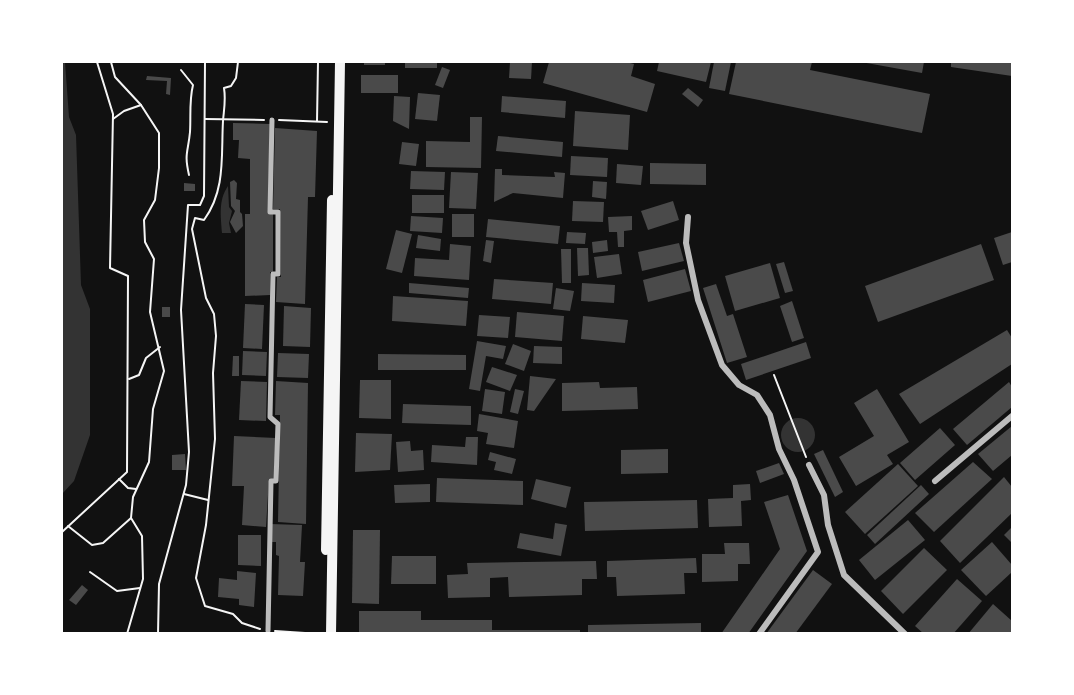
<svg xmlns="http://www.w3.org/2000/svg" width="1074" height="695" viewBox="0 0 1074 695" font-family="'Source Serif 4',serif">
<rect width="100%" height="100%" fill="#111"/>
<g fill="#333">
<path d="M62 62H65L69 117 76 135 81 285 90 309V435L74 481 62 494Z"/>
<path d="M228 186 229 207 232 211 229 223 231 233H222C221 217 218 200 228 186Z"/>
<circle cx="798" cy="435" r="17"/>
</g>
<g fill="#4a4a4a">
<rect x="364" y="62" width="21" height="3"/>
<rect x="405" y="62" width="32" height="6"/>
<path d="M510 62H532L531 79 509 78Z"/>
<path d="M549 62H626L634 64 631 76 655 84 647 112 543 83Z"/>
<path d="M659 62H711L706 82 657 71Z"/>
<path d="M714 62H731L725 91 709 88Z"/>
<path d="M736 62H812L810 70 930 94 922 133 729 94Z"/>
<path d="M861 62H924L922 73Z"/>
<path d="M951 62H1012V76L951 67Z"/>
<path d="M442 67 450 70 443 88 435 85Z"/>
<rect x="361" y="75" width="37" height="18"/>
<path d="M147 76 171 78 170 95 166 94 167 81 146 80Z"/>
<path d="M688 88 703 100 698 107 682 94Z"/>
<path d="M418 93 440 95 437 121 415 119Z"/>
<path d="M394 96 410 97 409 129 393 121Z"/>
<path d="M502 96 566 101 565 118 501 112Z"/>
<path d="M575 111 630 115 628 150 573 146Z"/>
<path d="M470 117H482L481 168 426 167V141L470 142Z"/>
<path d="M233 123 270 124 268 214H273V272H270V295L245 296V214H250V159L238 158 239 140H233Z"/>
<path d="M275 128 317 131 315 197H308L305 304 276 302 277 277H281L280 209H273Z"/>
<path d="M498 136 563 142 562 157 496 151Z"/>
<path d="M402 142 419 144 416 166 399 164Z"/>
<path d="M571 156 608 158 607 177 570 175Z"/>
<path d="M650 163 706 164V185L650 184Z"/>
<path d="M617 164 643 166 641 185 616 183Z"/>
<path d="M495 169H502V175L555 177 554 172 565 173 563 198 513 193 494 202Z"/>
<path d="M411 171 445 172 444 190 410 189Z"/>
<path d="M451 172 478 173 476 209 449 208Z"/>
<path d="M234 180 237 183 236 199 240 200V212L242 214 243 226 236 233 230 222 235 211 231 206 230 182Z"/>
<path d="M593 181 607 182 606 199 592 197Z"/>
<path d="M184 183 195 184V191H184Z"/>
<rect x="412" y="195" width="32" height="18"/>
<path d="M573 201 604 202 603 222 572 221Z"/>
<path d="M673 201 679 220 648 230 641 211Z"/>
<rect x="452" y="214" width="22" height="23"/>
<path d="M411 216 443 218 442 233 410 231Z"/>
<path d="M632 216V230L624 231V247H618L617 232H609L608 217Z"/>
<path d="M488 219 560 226 558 244 486 237Z"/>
<path d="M396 230 412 234 402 273 386 269Z"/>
<path d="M567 232 586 233 585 244 566 243Z"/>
<path d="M1012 232V262L1003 265 994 238Z"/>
<path d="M418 235 441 239 440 251 416 248Z"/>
<path d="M486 240 494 241 491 263 483 261Z"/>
<path d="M607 240 608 251 593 253 592 242Z"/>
<path d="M679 243 684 261 642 271 638 252Z"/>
<path d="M450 244 471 246 469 280 414 276 415 258 449 260Z"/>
<path d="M981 244 994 280 878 322 865 286Z"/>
<path d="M577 248H588L589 275 578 276Z"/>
<path d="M561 249H571V283H562Z"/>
<path d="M619 254 622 274 597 278 594 257Z"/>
<path d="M784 262 793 291 785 293 776 264Z"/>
<path d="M770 263 780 298 735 311 725 276Z"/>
<path d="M685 269 691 291 648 302 643 280Z"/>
<path d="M494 279 553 283 551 304 492 299Z"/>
<path d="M409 283 469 288 468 298 409 293Z"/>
<path d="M582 283 615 285 614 303 581 301Z"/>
<path d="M716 284 727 316 733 314 747 357 727 363 703 288Z"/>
<path d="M556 288 574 291 570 311 553 309Z"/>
<path d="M393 296 468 301 466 326 392 321Z"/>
<path d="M792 301 804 338 792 342 780 306Z"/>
<path d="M245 304 264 305 262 349 243 348Z"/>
<path d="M284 306 311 308 310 347 283 346Z"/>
<rect x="162" y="307" width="8" height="10"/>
<path d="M517 312 564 316 562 341 515 337Z"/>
<path d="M479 315 510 317 508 338 477 336Z"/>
<path d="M583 316 628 320 625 343 581 339Z"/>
<path d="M1007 330 1012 338V364L920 424 899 394Z"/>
<path d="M477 341 506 346 503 359 486 356 480 391 469 389Z"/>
<path d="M806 342 811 358 746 380 741 364Z"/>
<path d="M513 344 531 351 524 371 505 364Z"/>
<path d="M534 346 562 347V364L533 363Z"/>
<path d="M243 351 267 352 266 376 242 375Z"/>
<path d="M278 353 309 354 308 378 277 377Z"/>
<path d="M378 354 466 355V370H378Z"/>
<path d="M233 356H239V376H232Z"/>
<path d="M492 367 517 375 510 391 486 382Z"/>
<path d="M530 376 556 379 534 411 527 410Z"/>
<path d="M360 380H391V419L359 418Z"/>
<path d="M241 381 267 382 266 421 239 420Z"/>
<path d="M276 381 308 383 306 524 278 522 280 415H275Z"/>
<path d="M599 382 600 388 637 387 638 409 562 411V383Z"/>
<path d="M1009 382 1012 387V407L967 445 953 429Z"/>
<path d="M485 389 505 392 502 414 482 411Z"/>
<path d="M515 389 524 391 518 414 510 412Z"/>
<path d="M877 389 909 442 887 455 893 464 856 486 839 457 874 436 854 403Z"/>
<path d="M403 404 471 406V425L402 423Z"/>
<path d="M479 414 518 421 514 448 486 444 488 433 477 431Z"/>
<path d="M1012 426V455L993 471 978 454Z"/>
<path d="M940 428 955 445 915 480 900 463Z"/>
<path d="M356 433 392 434 390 470 355 472Z"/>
<path d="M234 436 276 438 274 479H269L266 527 242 525 244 486H232Z"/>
<path d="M466 437H478L477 465 431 462 432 445 465 447Z"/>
<path d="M410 441 411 451 423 450 424 470 398 472 396 442Z"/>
<path d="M668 449V473L621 474V450Z"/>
<path d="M823 450 843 492 835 497 814 454Z"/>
<path d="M490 452 516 459 512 474 494 470 496 462 488 460Z"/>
<path d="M185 454 186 470H172V455Z"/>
<path d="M973 462 992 479 934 532 915 513Z"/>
<path d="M779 463 784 474 760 483 756 471Z"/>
<path d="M898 464 918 486 865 534 845 512Z"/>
<path d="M1004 477 1012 487V513L960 563 940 541Z"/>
<path d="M437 478 523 481V505L436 502Z"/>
<path d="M536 479 571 487 566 508 531 499Z"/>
<path d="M430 484V502L395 503 394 485Z"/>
<path d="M750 484 751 500 741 501 742 526 709 527 708 499 733 498V485Z"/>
<path d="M921 485 929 494 875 544 867 535Z"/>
<path d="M788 495 807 551 748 634H721L780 549 764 502Z"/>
<path d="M697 500 698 528 585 531 584 502Z"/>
<path d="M908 520 925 540 875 580 859 560Z"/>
<path d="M555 523 567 525 561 556 517 548 520 533 553 539Z"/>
<path d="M270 524 302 525 300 562H305L303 596 278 595 279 556 276 555V542H270Z"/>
<path d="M1012 527V543L1004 535Z"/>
<path d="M353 530H380L379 604 352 603Z"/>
<path d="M238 535H261V566L238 565Z"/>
<path d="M992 542 1012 565V572L986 596 961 570Z"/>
<path d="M724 543H749L750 564H738V581L702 582V554H725Z"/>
<path d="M924 548 947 570 903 614 881 591Z"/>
<path d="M392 556H436V584H391Z"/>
<path d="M696 558 697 573H684L685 594 617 596 616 577H607V561Z"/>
<path d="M596 561 597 579H582V595L509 597 508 577 490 578V597L448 598 447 575 468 574 467 563Z"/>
<path d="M813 570 832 584 795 634H766Z"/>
<path d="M237 571 256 573 254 607 239 605V599L218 597 219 578 237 580Z"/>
<path d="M957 579 982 601 953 634H924L915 626Z"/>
<path d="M82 585 88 590 76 605 69 600Z"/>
<path d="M993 604 1012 621V634H968Z"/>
<path d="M359 611H421V620H492V630H580V634L359 632Z"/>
<path d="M701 623V634H588V625Z"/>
</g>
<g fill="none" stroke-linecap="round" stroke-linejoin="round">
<g stroke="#f5f5f5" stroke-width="2">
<path d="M111 62 115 77 141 105 159 133V168L155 200 144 220 145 242 154 259 150 312 164 371 153 409 149 462 133 497 131 518 142 536 143 579 127 634"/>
<path d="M238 62 236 78 231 86 224 88C226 100 224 109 223 121 221 155 226 190 204 220L195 218 192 229 206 298 214 314 216 336 213 373 215 439 206 525 196 578 205 606 233 614 242 623 260 629"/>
<path d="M181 70 193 85C189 101 191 116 190 132 188 153 184 153 189 175"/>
<path d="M113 119 124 111 141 105"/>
<path d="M205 119 264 120"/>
<path d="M279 120 327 122"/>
<path d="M317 121 318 62"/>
<path d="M774 375 806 457"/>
<path d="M129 379 139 375 146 358 160 347"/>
<path d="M119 479 128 488 136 489"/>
<path d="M184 494 208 500"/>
<path d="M68 526 92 545 103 543 131 518"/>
<path d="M62 532 127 472 128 276 110 268 113 114 97 62"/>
<path d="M90 572 117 591 140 588"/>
<path d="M275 631 320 634"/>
<path d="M158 634 159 584 186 485 189 452 181 310 188 205H200L204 196 205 62"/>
</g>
<path stroke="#bcbcbc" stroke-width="5" d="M268 631 271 481H276L278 424 270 417 273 274H278V212H270L272 120"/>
<g stroke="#bcbcbc" stroke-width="6">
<path d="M688 217 686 243 698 300 722 365 739 385 757 395 770 415 779 449 794 480 818 552 759 634"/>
<path d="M809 465 824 495 828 525 844 575 905 634"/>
<path d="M935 481 1012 416"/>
</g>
<g stroke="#f5f5f5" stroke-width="10">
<path d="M326 550 332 200"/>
<path d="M331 634 340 62"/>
</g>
</g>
<rect width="1074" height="695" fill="none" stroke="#ffffff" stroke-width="126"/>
</svg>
